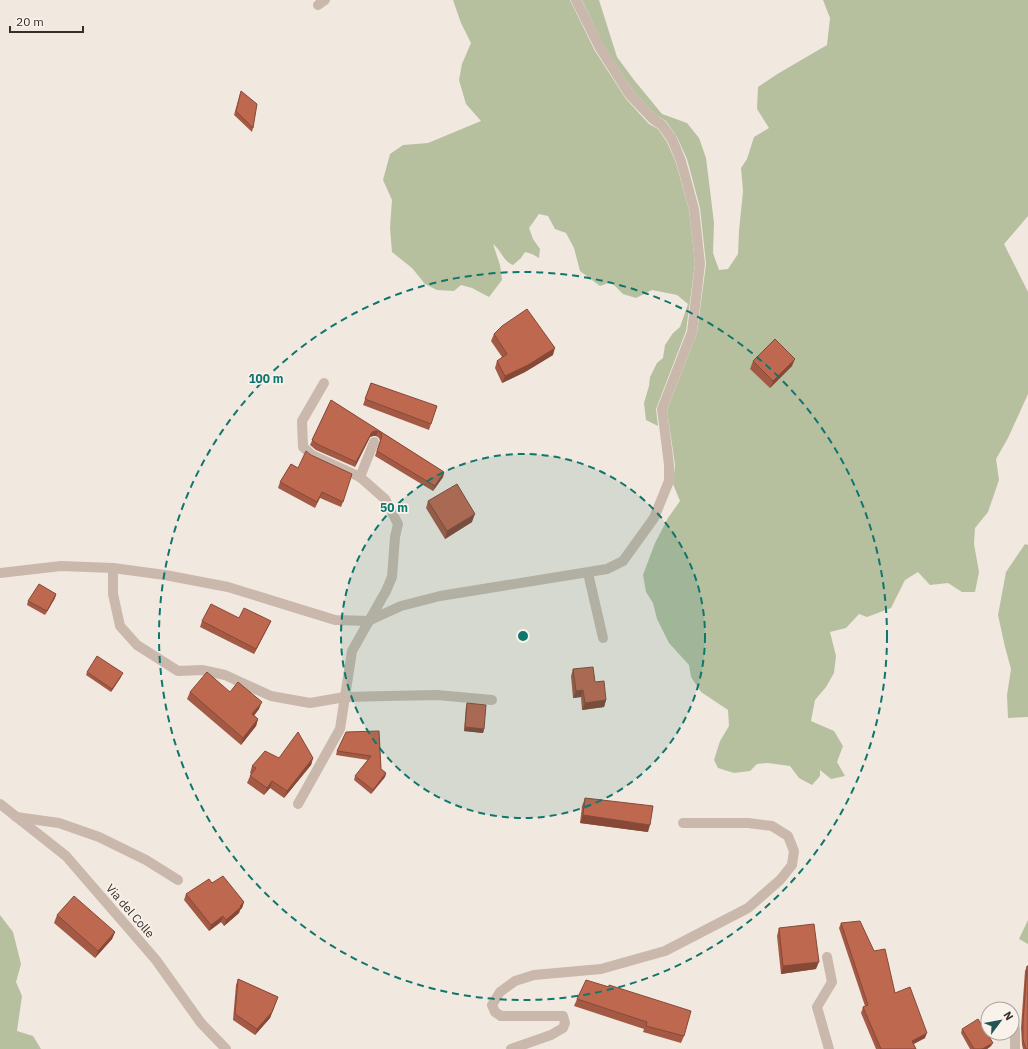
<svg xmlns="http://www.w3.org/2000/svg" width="1028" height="1049" viewBox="0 0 1028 1049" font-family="'IBM Plex Sans',sans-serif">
<rect width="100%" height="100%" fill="#f1e8df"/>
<g fill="#b6c09f">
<path d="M453 0H570L595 51 626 99 649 124 658 129 667 142 676 163 689 210 695 264 686 331 656 409 658 426 646 420 644 403 649 386 650 377 657 363 663 358 665 345 673 333 680 327 688 304 677 295 652 290 636 298 623 294 611 282 600 286 580 271 574 248 566 233 555 229 548 216 539 214 529 228 533 239 540 249 539 258 532 254 525 252 521 258 513 265C503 261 501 250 493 244L500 265 502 280 489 297 472 288 461 285 454 291 437 290 425 284 412 268 392 252 390 228 392 200 383 180 390 154 403 145 428 143 481 121 466 104 459 80 462 64 471 43 461 23Z"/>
<path d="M582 0H599L617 57 634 80 662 114 687 123 699 138 706 158 714 223 713 253 719 270 728 269 738 254 739 231 743 191 741 168 747 159 754 137 769 128 757 109 758 87 779 73 827 45 830 18 823 0H1028V216L1004 244 1028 292V394L1008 438 996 459 999 480 988 512 975 528 974 544 979 572 975 592H962L948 583 930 585 918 572 905 580 891 608 867 617 859 614 846 628 830 632 836 656 834 673 826 687 815 700 811 721 834 731 843 746 837 762 845 776 831 779 820 770V776L812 785 799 778 790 766 768 763 757 764 750 771 734 773 718 768 714 760 720 741 729 726 728 710 701 692 691 677 689 665 669 643 657 619 653 603 646 592 643 575 655 543 668 518 680 501 673 484 675 465 667 410 697 333 706 264 700 208 687 159 677 137 666 121 656 115 634 92 604 46Z"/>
<path d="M1025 544 1028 545V717L1008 718 1007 695 1011 669 1005 647 998 615 1006 572Z"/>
<path d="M0 915 13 932 21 964 16 982 22 996 17 1031 33 1036 41 1049H0Z"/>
<path d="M1028 920V944L1019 939Z"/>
</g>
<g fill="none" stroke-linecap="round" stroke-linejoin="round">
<g stroke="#c9b8ab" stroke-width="10">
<path d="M318 5 325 0"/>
<path d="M360 477 374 442"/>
<path d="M113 568V594L120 626 137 645 178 671 202 670 225 675 271 696 310 703 345 697 387 696 437 695 492 700"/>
<path d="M588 573 603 638"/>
<path d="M298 804 340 729 352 651 386 591 392 577 395 537 398 524 385 499 360 477 312 455 303 447 302 421 324 383"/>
<path d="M16 817 59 823 99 837 146 860 178 880"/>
<path d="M827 957 832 982 817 1007 829 1049"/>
<path d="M511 1049 551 1035 563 1028 565 1023 563 1016H501L495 1012 492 1005 500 992 515 981 534 975 601 969 665 951 748 908 780 880 792 865 794 851 788 836 772 826 748 823H683"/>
</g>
<g stroke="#c9b8ab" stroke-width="10">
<path d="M0 573 61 566 113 568 165 575 228 587 335 620 368 621 401 606 440 596 607 569 623 561 654 518 669 481V465L662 409 692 332 700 264 694 209 681 161 672 139 662 125 653 119 630 95 600 48 576 0"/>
<path d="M0 804 66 856 156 960 201 1023 226 1049"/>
<path d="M1012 1013 1015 1030V1049"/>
</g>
</g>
<g fill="#a45945">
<path d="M240 94 253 128 252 132 234 115Z"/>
<path d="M494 334 553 355 525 372 502 383 495 368 497 361 502 357 491 341Z"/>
<path d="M753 361 792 366 770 388 750 369Z"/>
<path d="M371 383 431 424 429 430 363 405Z"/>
<path d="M331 400 444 472 443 477 433 491 375 456 380 441 379 438 376 436H373L370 437 355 467 316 450 310 445Z"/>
<path d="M291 464 343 502 341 507 320 498 315 508 278 488 280 482Z"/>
<path d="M428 501 472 522 445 539 426 508Z"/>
<path d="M56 594 55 598 45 615 27 605 28 601Z"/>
<path d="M239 618 271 621 268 627 254 654 200 627 202 621Z"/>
<path d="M573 669 595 682 606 700 604 707 582 710 581 697 573 698 571 676Z"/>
<path d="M87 672 121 677 111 692 86 675Z"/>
<path d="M190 692 259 709 254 715 258 719 256 726 241 745 187 699Z"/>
<path d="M467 703 484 729 483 733 464 731 466 706Z"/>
<path d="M379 731 381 769 386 773 385 777 371 794 354 780 355 776 368 760 336 755 337 751Z"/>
<path d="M279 758H313L311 765 284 798 270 788 264 795 247 783 250 776 251 774 250 773 252 766Z"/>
<path d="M585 798 648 832 580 823 582 806Z"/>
<path d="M212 883 244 902 242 908 240 910 239 913 224 926 221 922 209 931 184 900 186 894Z"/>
<path d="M57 915 115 932 112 939 95 958 54 923Z"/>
<path d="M841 923 874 951 895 993 925 1038 913 1044 916 1049H876L861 1013 863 1007 865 1006 839 928Z"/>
<path d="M779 928 816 969 781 974 777 936Z"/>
<path d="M1027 966 1028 1049H1023L1022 1045 1021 1028 1025 971Z"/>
<path d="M238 979 278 997 270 1018 255 1035 233 1020 236 985Z"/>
<path d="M609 987 684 1036 681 1043 643 1032 644 1029 574 1006 577 999Z"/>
<path d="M962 1029 991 1046 987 1049H970L961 1033Z"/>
</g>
<g fill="#864938">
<path d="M555 348 553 355 525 372 502 383 505 376Z"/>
<path d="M795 359 792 366 770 388 773 381Z"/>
<path d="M375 431H378L376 436H373L370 437 355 467 356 462 372 432Z"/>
<path d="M444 472 443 477 433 491 435 486Z"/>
<path d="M475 514 472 522 445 539 447 531Z"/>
<path d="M56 594 55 598 45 615 47 611Z"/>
<path d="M271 621 268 627 254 654 256 649Z"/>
<path d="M123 673 121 677 111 692 112 689Z"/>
<path d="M583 690 581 697 573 698 576 691Z"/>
<path d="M606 700 604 707 582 710 585 703Z"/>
<path d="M262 702 259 709 250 721 252 714Z"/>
<path d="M258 719 256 726 241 745 243 738Z"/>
<path d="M465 727 484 729 483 733 464 731Z"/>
<path d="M313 758 311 765 284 798 287 791Z"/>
<path d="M386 773 385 777 371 794 373 790Z"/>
<path d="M272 781 270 788 264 795 267 788Z"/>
<path d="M583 815 650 825 648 832 580 823Z"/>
<path d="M244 902 242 908 240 910 239 913 224 926 226 920Z"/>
<path d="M223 916 221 922 209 931 211 925Z"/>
<path d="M115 932 112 939 95 958 98 951Z"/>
<path d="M819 962 816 969 781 974 783 966Z"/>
<path d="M278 997 270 1018 255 1035 257 1029Z"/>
<path d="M927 1033 925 1038 910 1046 912 1041Z"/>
<path d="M993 1043 991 1046 987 1049H982Z"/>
</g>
<g fill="#bf6850" stroke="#864938">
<path d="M241 91 257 104 253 128 236 111Z"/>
<path d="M527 309 555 348 528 365 505 376 497 361 507 354 494 334 502 326Z"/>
<path d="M775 339 795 359 773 381 753 361Z"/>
<path d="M371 383 437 406 431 424 365 399Z"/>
<path d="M331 400 444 472 435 486 377 451 382 436 381 433 378 431H375L372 432 356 462 317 444 312 440Z"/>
<path d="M306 451 311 455 352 474 343 502 322 492 317 502 280 482 291 464 298 468Z"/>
<path d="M457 484 475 514 447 531 428 501Z"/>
<path d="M39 584 56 594 47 611 28 601Z"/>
<path d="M211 604 239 618 244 608 271 621 256 649 202 621Z"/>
<path d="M97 656 123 673 112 689 87 672Z"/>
<path d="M593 667 595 682 604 681 606 700 585 703 583 690 576 691 573 669Z"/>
<path d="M207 672 230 692 238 682 262 702 252 714 258 719 243 738 190 692Z"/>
<path d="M467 703 486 705 484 729 465 727Z"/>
<path d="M379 731 381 769 386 773 373 790 355 776 371 756 337 751 346 732Z"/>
<path d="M298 732 313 758 287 791 272 781 267 788 250 776 256 768 252 766 265 751 279 758Z"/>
<path d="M585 798 653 806 650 825 583 815Z"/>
<path d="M223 876 244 902 240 906 241 907 226 920 223 916 211 925 186 894 209 879 212 883Z"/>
<path d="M74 896 115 932 98 951 57 915Z"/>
<path d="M860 921 874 951 885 949 895 993 910 987 927 1033 912 1041 916 1049H881L863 1007 868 1005 841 923Z"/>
<path d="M814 924 819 962 783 966 779 928Z"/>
<path d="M1027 966H1028V1049H1026L1023 1040V1023Z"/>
<path d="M238 979 278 997 272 1012 257 1029 235 1014Z"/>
<path d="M586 980 609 987V985L691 1011 684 1036 646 1026 647 1022 577 999Z"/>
<path d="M978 1019 993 1043 982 1049H974L962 1029Z"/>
</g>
<circle cx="523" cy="636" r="182" fill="#0f766e" fill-opacity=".12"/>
<g fill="none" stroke="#0f766e" stroke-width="2" stroke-dasharray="7 5">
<circle cx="523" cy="636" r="182"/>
<circle cx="523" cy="636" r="364"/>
</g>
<g text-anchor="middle" stroke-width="3.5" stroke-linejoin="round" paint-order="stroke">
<g font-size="12" fill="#372e2a" stroke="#f9f2eb">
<text transform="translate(130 911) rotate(49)" y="4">Via del Colle</text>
</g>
</g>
<circle cx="523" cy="636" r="6" fill="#0f766e" stroke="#f9f2eb" stroke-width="2"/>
<g font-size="12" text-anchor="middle" font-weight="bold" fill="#0f766e" stroke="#f9f2eb" stroke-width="3.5" stroke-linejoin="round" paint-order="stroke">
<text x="266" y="383">100 m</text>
<text x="394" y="512">50 m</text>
</g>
<g transform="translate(1000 1021) rotate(58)"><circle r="19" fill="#f9f2eb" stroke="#aba49e"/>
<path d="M0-3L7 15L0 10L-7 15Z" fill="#225456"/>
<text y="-6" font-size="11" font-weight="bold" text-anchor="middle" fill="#372e2a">N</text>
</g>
<path d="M10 26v6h73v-6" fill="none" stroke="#372e2a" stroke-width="2"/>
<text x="16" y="26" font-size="12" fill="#372e2a" stroke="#f9f2eb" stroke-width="3" paint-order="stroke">20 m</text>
</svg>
